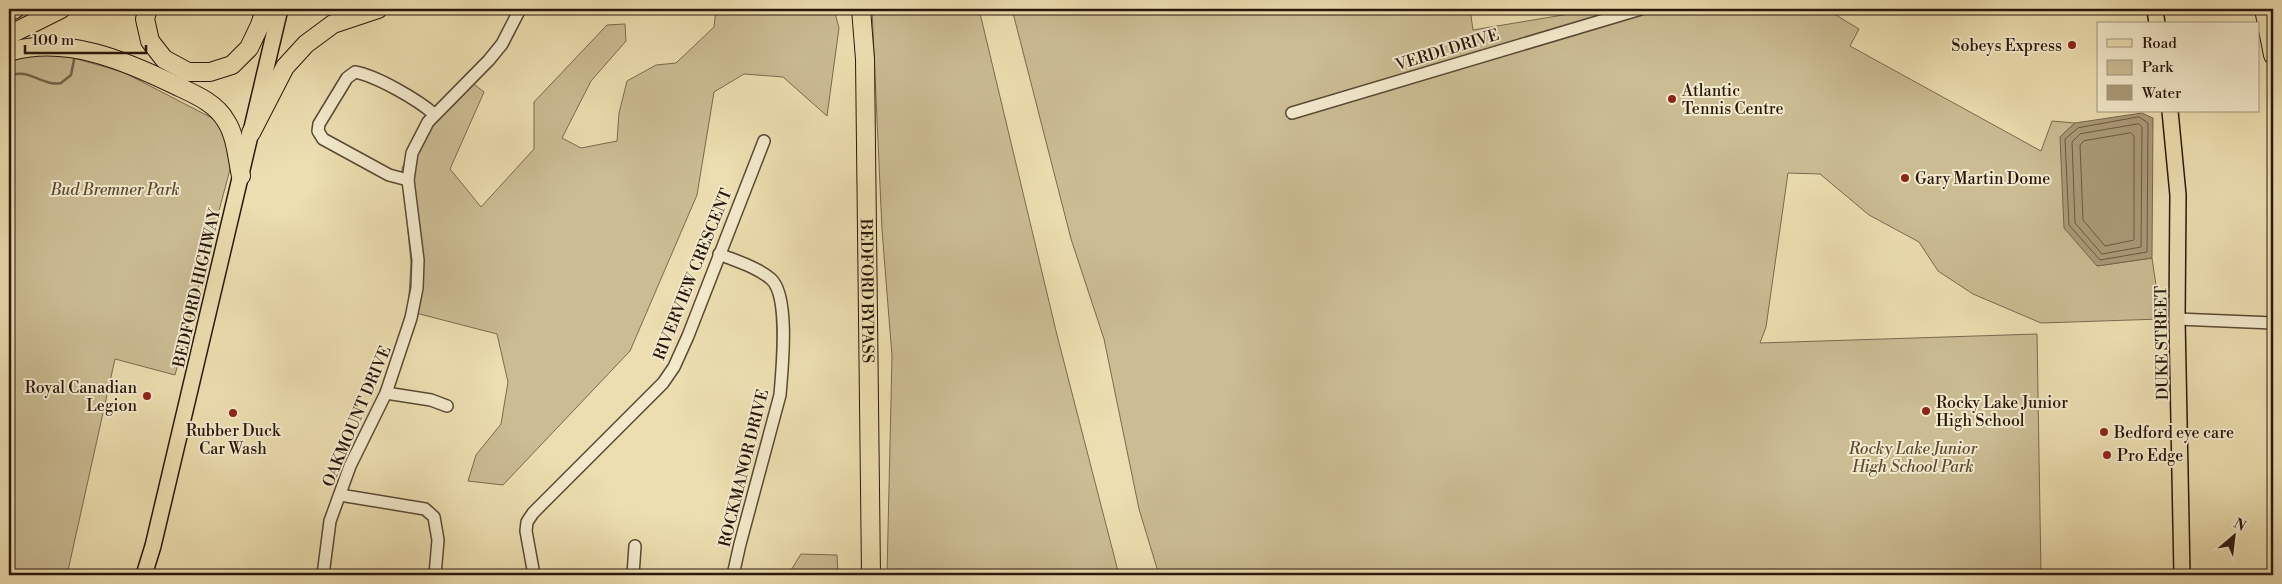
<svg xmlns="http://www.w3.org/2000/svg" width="2282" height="584" viewBox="0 0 2282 584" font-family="'Libre Bodoni',serif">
<rect width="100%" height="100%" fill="#ecdeb0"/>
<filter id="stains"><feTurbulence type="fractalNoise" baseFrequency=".004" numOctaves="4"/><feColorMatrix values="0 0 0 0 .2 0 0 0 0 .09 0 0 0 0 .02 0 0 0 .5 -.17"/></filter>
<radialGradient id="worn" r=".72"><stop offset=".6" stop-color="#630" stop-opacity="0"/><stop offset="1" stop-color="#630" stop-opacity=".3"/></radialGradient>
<g fill="#cbbc94" stroke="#7a6a50">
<path d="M716 9H834L839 28 827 116 783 77 744 74 714 92 697 195 630 351 503 485 468 481 476 455 501 424 508 382 497 334 408 311 411 263 402 168 426 121 466 78 484 92 450 169 481 207 534 149V102L607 25 625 24 626 41 591 81 562 138 581 148 617 141 619 113 627 81 656 65 676 63 714 27Z"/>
<path d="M872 9H979L1057 335 1119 575H887L892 356 882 230Z"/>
<path d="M1012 9H1470L1473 30 1599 9H1826L1859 29 1850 46 2041 151 2052 121 2075 123 2060 137 2097 266 2152 258 2161 319 2041 323 1973 294 1938 271 1919 242 1869 215 1820 174 1788 173 1766 327 1760 343 2037 334 2041 575H1159L1139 509 1104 339 1071 239Z"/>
<path d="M59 54 123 72 214 119 226 137 232 162 175 375 115 359 67 575H9V58Z"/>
<path d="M801 554 837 555 838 575H788Z"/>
</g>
<path fill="#aa9a78" stroke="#76664c" d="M2142 113 2153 118 2152 258 2097 266 2064 228 2060 137 2075 123Z"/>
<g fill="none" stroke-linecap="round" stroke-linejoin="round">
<g stroke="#6a5842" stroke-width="1">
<path d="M2139 117 2148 123 2147 252 2100 260 2069 225 2065 139 2078 128Z"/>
<path d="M2139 124 2142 127 2141 247 2102 254 2075 223 2072 142 2080 134Z"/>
<path d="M2131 133 2134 136V240L2105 246 2083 220 2080 145 2084 141Z"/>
</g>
<path stroke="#76664c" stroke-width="2.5" d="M9 76C27 67 44 87 61 83L71 75 74 60"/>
<g stroke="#5a4934" stroke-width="14">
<g id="minor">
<path d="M1292 113 1641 9"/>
<path d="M408 180 389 175 323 139 318 131 319 124 347 78 355 72C377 76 418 100 434 114"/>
<path d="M719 254C736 261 757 267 771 279 790 296 782 370 780 395L740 544 733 575"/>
<path d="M2177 319 2273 323"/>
<path d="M386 393 431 400 447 406"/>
<path d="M340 495 425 509 434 517 438 540 435 575"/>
<path d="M323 575 330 521 350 466 386 393 411 318 417 288 418 260 408 180 412 153 428 122 489 60 502 44 520 9"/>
<path d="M534 575 526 531 527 522 533 513 663 383 674 367 688 336 764 141"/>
<path d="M633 575 635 546"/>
</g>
</g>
<g stroke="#29170b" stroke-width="18">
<g id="major">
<path d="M2155 9 2157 24"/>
<path d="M2170 111 2178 195 2177 319 2182 575"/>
<path d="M144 575 153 546 280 9"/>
</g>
</g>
<g stroke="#29170b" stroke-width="20">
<g id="highway">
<path d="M148 9 145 19 150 41 164 59 188 72H210L232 65 249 48 260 25 265 9"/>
<path id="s1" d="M861 9 865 59 871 575"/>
<path d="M2264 9 2273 55"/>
<path d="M9 12 15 9"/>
<path d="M9 35 61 9"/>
<path d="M9 52C66 35 126 61 177 86 194 94 216 103 226 121 236 136 237 158 241 176"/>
<path d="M251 133 285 67 306 44 333 24 378 9"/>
</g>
</g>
<use href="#minor" stroke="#f3eacc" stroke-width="11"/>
<use href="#major" stroke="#ecdeb0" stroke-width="15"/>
<use href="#highway" stroke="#ecdeb0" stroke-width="18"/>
</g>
<g fill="#8f2418" stroke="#f3eacc" stroke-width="2">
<circle cx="2072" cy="45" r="5"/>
<circle cx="1672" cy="99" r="5"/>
<circle cx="1905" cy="178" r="5"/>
<circle cx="147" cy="396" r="5"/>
<circle cx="1926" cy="411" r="5"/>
<circle cx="233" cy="413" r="5"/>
<circle cx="2104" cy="432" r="5"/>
<circle cx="2107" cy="455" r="5"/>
</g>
<g text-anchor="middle" stroke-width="4" stroke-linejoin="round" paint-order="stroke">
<g font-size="16" fill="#29170b" stroke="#f3eacc" text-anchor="start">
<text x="2062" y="51" text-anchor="end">Sobeys Express</text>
<text x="1682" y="96">Atlantic<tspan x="1682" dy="18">Tennis Centre</tspan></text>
<text x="1915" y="184">Gary Martin Dome</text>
<text x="137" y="393" text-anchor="end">Royal Canadian<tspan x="137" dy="18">Legion</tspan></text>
<text x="1936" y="408">Rocky Lake Junior<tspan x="1936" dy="18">High School</tspan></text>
<text x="233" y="436" text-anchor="middle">Rubber Duck<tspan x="233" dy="18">Car Wash</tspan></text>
<text x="2114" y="438">Bedford eye care</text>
<text x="2117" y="461">Pro Edge</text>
</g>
<g font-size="16" fill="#29170b" stroke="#f3eacc">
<text transform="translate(1447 49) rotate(-17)" y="6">VERDI DRIVE</text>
<text transform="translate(692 274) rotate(-68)" y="6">RIVERVIEW CRESCENT</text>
<text transform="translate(196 288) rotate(-77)" y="6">BEDFORD HIGHWAY</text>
<text dy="6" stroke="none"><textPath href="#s1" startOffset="282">BEDFORD BYPASS</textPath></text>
<text transform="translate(2161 343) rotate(-91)" y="6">DUKE STREET</text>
<text transform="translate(356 416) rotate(-67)" y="6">OAKMOUNT DRIVE</text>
<text transform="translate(743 468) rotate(-76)" y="6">ROCKMANOR DRIVE</text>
</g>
<g font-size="16" font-style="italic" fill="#5a4934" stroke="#f3eacc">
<text x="115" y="195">Bud Bremner Park</text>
<text x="1913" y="454">Rocky Lake Junior<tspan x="1913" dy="18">High School Park</tspan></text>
</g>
</g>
<rect width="2282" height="584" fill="none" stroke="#ecdeb0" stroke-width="30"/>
<rect x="10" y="10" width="2262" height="564" fill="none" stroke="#29170b" stroke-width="2.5"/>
<rect x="15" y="15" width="2252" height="554" fill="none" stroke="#29170b"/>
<rect x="2097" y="22" width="162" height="90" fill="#f3eacc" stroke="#a2967f"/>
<rect x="2107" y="39" width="25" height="8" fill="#ecdeb0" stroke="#a2967f"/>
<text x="2142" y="48" font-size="15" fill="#29170b">Road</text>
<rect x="2107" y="60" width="25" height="15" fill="#cbbc94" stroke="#a2967f"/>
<text x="2142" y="72" font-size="15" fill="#29170b">Park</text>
<rect x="2107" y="85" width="25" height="15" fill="#aa9a78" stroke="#a2967f"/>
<text x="2142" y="98" font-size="15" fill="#29170b">Water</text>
<g transform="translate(2234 536) rotate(28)" stroke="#f3eacc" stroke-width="4" paint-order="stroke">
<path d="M0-4L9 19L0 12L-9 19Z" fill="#29170b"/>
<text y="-8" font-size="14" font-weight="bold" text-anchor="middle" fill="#29170b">N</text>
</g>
<path d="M25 45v8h121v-8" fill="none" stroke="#29170b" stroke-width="2.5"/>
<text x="32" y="45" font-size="15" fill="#29170b" stroke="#f3eacc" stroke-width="4" paint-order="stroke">100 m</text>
<rect width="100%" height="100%" filter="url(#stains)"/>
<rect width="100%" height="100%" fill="url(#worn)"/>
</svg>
